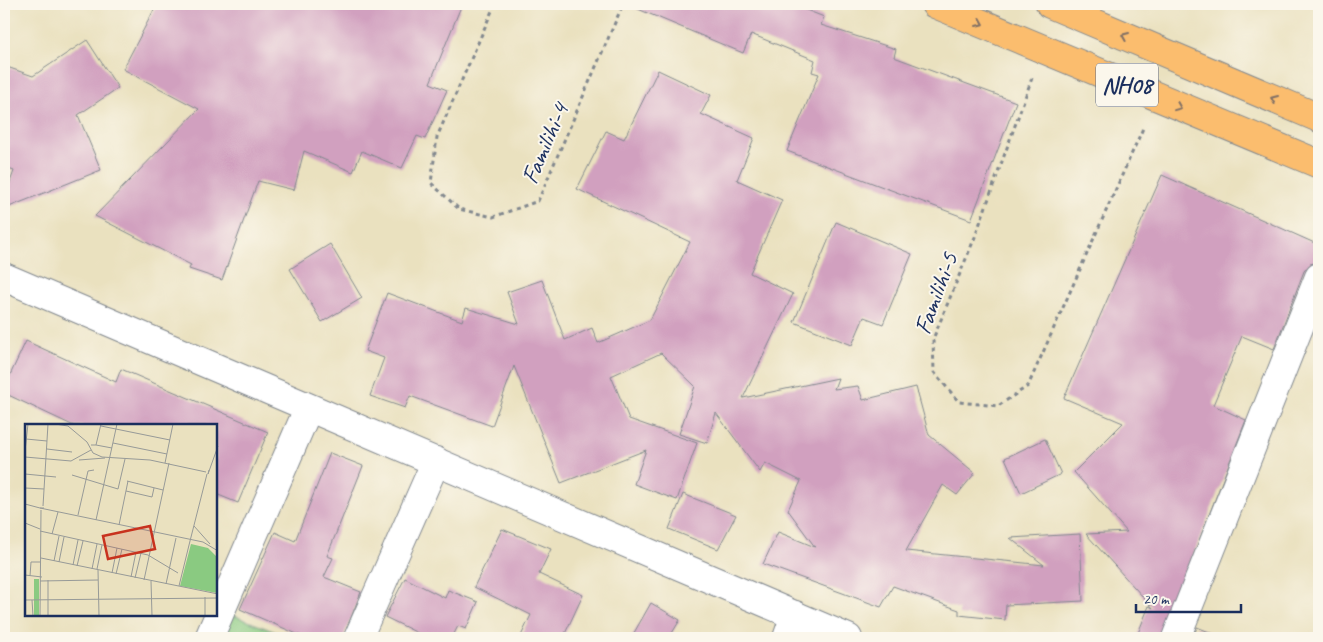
<svg xmlns="http://www.w3.org/2000/svg" width="1323" height="642" viewBox="0 0 1323 642" font-family="Caveat,sans-serif">
<rect width="100%" height="100%" fill="#fbf7ec"/>
<filter id="ink" filterUnits="userSpaceOnUse"><feTurbulence type="fractalNoise" baseFrequency=".02" numOctaves="2"/><feDisplacementMap in="SourceGraphic" scale="10" xChannelSelector="R" yChannelSelector="G"/><feConvolveMatrix kernelMatrix="1 2 1 2 8 2 1 2 1" color-interpolation-filters="sRGB"/></filter>
<filter id="wash" filterUnits="userSpaceOnUse"><feTurbulence type="fractalNoise" baseFrequency=".0096" numOctaves="4" result="noise"/><feDisplacementMap in="SourceGraphic" scale="20" xChannelSelector="R" yChannelSelector="G"/><feGaussianBlur stdDeviation="1.12" result="paint"/><feColorMatrix in="noise" values="0 0 0 0 0 0 0 0 0 0 0 0 0 0 0 0 0 1.4 0 .05"/><feComposite in="paint" operator="in"/></filter>
<g filter="url(#wash)">
<rect width="100%" height="100%" fill="#eae1bf"/>
<path fill="#8aca81" stroke="#527c70" d="M225 612 291 638H213Z"/>
<g id="blocks">
<g fill="#d1a0bf">
<path d="M157 4H462L430 83 447 90 425 139 417 136 402 168 362 151 353 172 304 151 294 190 258 181 222 280 189 269 191 265 95 216 199 109 123 69Z"/>
<path d="M626 4H791L824 17 821 25 896 49 894 57 1016 102 971 220 787 151 819 74 812 72 815 60 751 34 743 53Z"/>
<path d="M87 40 118 88 78 115 101 170 4 209V199L14 171 4 167V66L33 76Z"/>
<path d="M658 70 711 95 701 114 754 138 737 180 782 200 750 273 793 294 743 398 838 378 834 389 858 386 863 400 916 387 929 435 975 473 957 495 943 485 906 551 1044 565 1010 538 1080 534 1083 601 1006 605 1005 620 959 615V610L893 586 881 607 763 564 778 532 815 547 788 510 801 481 765 463 760 472 716 413 707 443 679 434 695 386 661 353 611 376 629 419 697 443 677 500 634 484 646 450 561 483 514 366 492 426 410 396 405 408 370 396 384 358 365 351 387 293 462 321 466 308 519 324 507 292 542 280 565 340 592 328 598 343 650 320 690 242 577 189 606 131 624 139Z"/>
<path d="M1162 175 1319 245V262L1310 264 1304 271 1274 349 1242 336 1213 405 1246 420 1161 638H1136L1149 606 1153 608 1086 534 1127 532 1074 472 1123 423 1064 398Z"/>
<path d="M836 222 912 254 883 324 864 317 852 345 794 322Z"/>
<path d="M330 244 362 298 322 322 290 269Z"/>
<path d="M26 341 116 382 121 369 268 432 238 503 216 494V426H74L4 393V388Z"/>
<path d="M1045 439 1061 474 1021 493 1005 458Z"/>
<path d="M330 453 363 466 327 556 333 558 324 577 361 592 343 638H306L240 609 275 532 295 541Z"/>
<path d="M683 494 736 515 718 549 669 529Z"/>
<path d="M502 529 551 549 539 574 583 595 563 638H520L531 615 474 587Z"/>
<path d="M405 578 445 598 448 590 478 602 466 629 458 626 452 638H428L385 617Z"/>
<path d="M651 603 680 620 669 638H631Z"/>
<path d="M1197 627 1224 638H1193Z"/>
</g>
</g>
</g>
<g filter="url(#ink)">
<use href="#blocks" fill-opacity="0" stroke="#82888e" stroke-width="1"/>
<g fill="none" stroke-linecap="round" stroke-linejoin="round">
<g stroke="#82888e" stroke-width="30">
<g id="minor">
<path d="M4 277 848 638"/>
<path d="M209 638 308 409"/>
<path d="M358 638 436 461"/>
<path d="M787 638 795 615"/>
<path d="M1176 638 1319 277"/>
</g>
</g>
<g stroke="#82888e" stroke-width="30">
<g id="trunk">
<path d="M935 4 1319 164"/>
<path d="M1050 4 1319 118"/>
</g>
</g>
<g stroke="#82888e" stroke-width="3" stroke-dasharray="4 4" stroke-linecap="butt">
<path d="M495 4 437 137 431 183 459 209 493 217 538 201 623 4"/>
<path d="M1032 78 975 237 933 339 934 372 959 402 998 406 1028 386 1144 126"/>
</g>
<use href="#minor" stroke="#fff" stroke-width="28"/>
<use href="#trunk" stroke="#fbbd6e" stroke-width="28"/>
</g>
<defs><path id="oneway-chevron" d="M-2-3.5L2.5 0L-2 3.5" fill="none" stroke-width="1.6" stroke-linecap="round" stroke-linejoin="round" transform="scale(1.25)"/></defs>
<g stroke="#806f65">
<use href="#oneway-chevron" transform="translate(980 23) rotate(23)"/>
<use href="#oneway-chevron" transform="translate(1125 36) rotate(-157)"/>
<use href="#oneway-chevron" transform="translate(1274 99) rotate(-157)"/>
<use href="#oneway-chevron" transform="translate(1178 107) rotate(22)"/>
</g>
</g>
<g text-anchor="middle" stroke-width="4" stroke-linejoin="round" paint-order="stroke">
<rect fill="#fbf7ec" stroke="#5e6b89" stroke-width="1" x="1096" y="63.5" width="62" height="43" rx="4"/>
<g font-size="24" font-weight="bold" fill="#1b2f5e">
<text x="1127" y="93">NH08</text>
</g>
<g font-size="25" fill="#1b2f5e" stroke="#fbf7ec">
<text transform="translate(544 143) rotate(-67)" y="9">Familihi-4</text>
<text transform="translate(935 293) rotate(-70)" y="9">Familihi-5</text>
</g>
</g>
<g transform="translate(25 424)">
<rect width="192" height="192" fill="#eae1bf"/>
<path d="M166 120 183 124 192 133V169L155 162ZM9 155H14V192H9Z" fill="#8aca81"/>
<path fill="none" stroke="#979a98" stroke-width="1" d="M30 0 43 2 62 18 68 29 77 33 125 36 181 48M76 2 145 16M1 15 22 17M88 19 142 30M66 21H71L76 0M71 21 87 24M22 25 47 28M0 27 3 0M0 33 46 37 66 26M54 36 80 34M140 39 148 0M184 46 183 50 193 22M0 50 31 53M47 51 93 65 100 35M102 57 138 66M0 64 19 65M101 67 127 73 129 64M0 80 15 84M18 82 23 0M19 84H15L178 118 193 127M53 91 63 47 69 46M71 96 92 0M0 99 15 105M94 101 103 57M169 102 185 120M15 107 123 131 153 149M27 110 33 88M165 117 182 50M16 134 193 170M29 137 34 112M34 138 39 113M48 141 53 116M52 142 58 117M67 145 72 120M72 145 77 121M73 146 74 192M87 149 92 124M91 150 97 125M0 151 17 153M5 152 6 138H15M106 153 111 128M110 154 116 129M23 156V192M119 156 144 39M15 157 73 156M126 157 127 192M141 160 151 114M154 162 165 117M180 173V192M0 176 193 174M7 176 8 192M15 192 16 86"/>
<path fill="#c8321e" fill-opacity="0.15" stroke="#c8321e" stroke-width="2.5" d="M125 102 130 125 83 135 78 112Z"/>
<rect width="192" height="192" fill="none" stroke="#1b2f5e" stroke-width="2.5"/>
</g>
<rect width="1323" height="642" fill="none" stroke="#fbf7ec" stroke-width="20"/>
<path d="M1136 604v8h105v-8" fill="none" stroke="#1b2f5e" stroke-width="2.5"/>
<text x="1143" y="604" font-size="15" fill="#1b2f5e" stroke="#fbf7ec" stroke-width="4" paint-order="stroke">20 m</text>
</svg>
